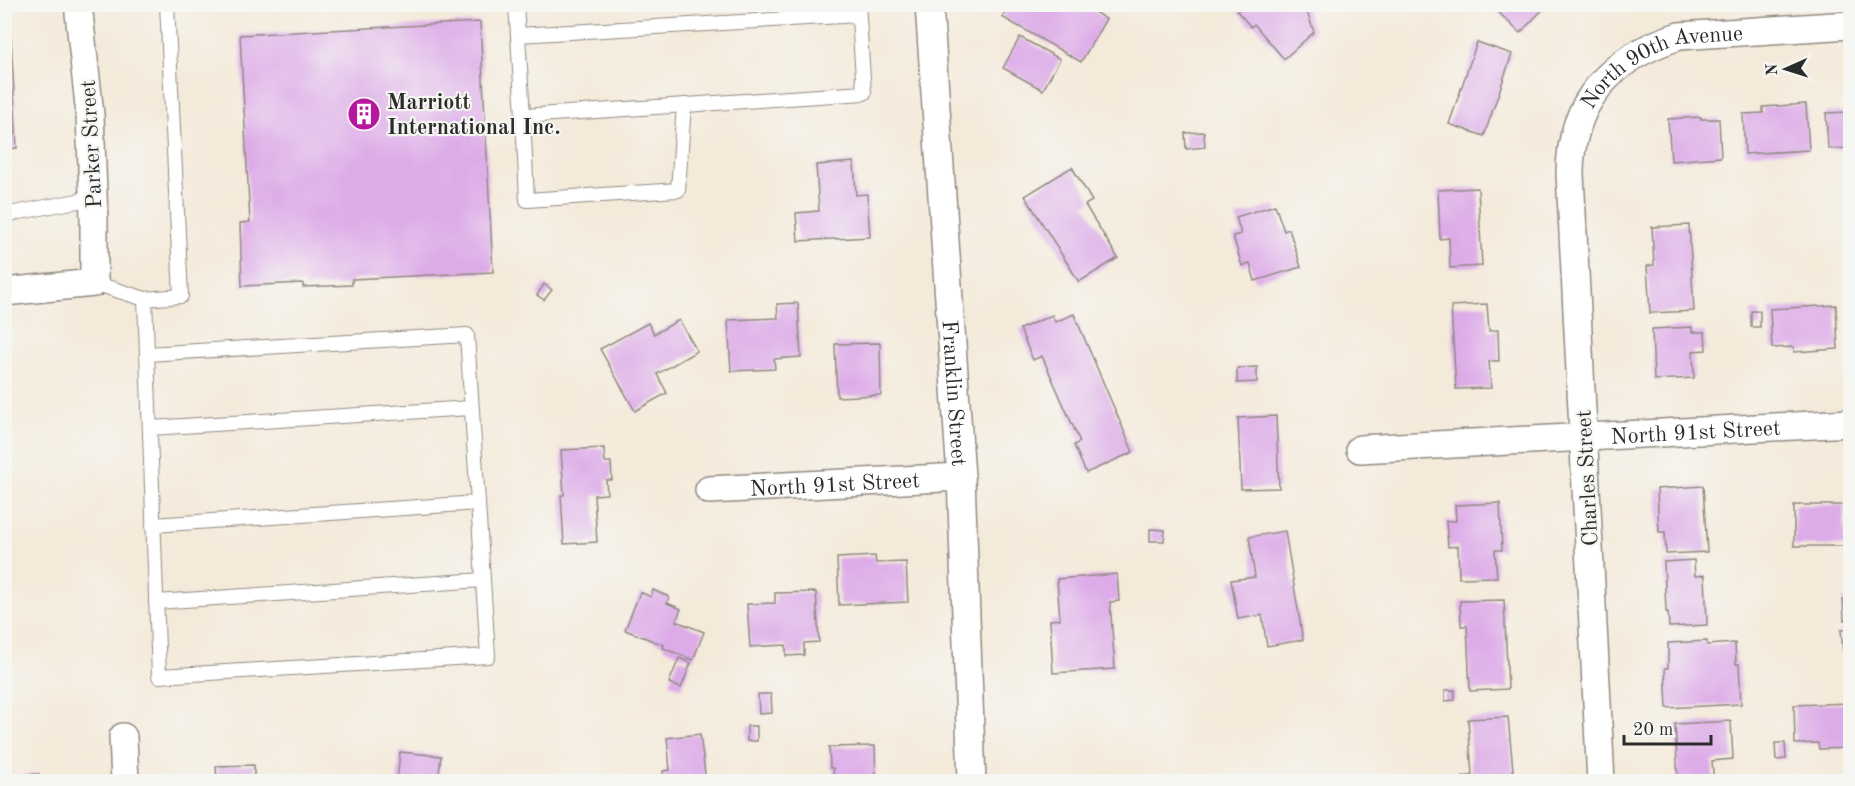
<svg xmlns="http://www.w3.org/2000/svg" width="1855" height="786" viewBox="0 0 1855 786" font-family="'Old Standard TT',serif">
<rect width="100%" height="100%" fill="#f6f6f2"/>
<filter id="ink" filterUnits="userSpaceOnUse"><feTurbulence type="fractalNoise" baseFrequency=".0167" numOctaves="2"/><feDisplacementMap in="SourceGraphic" scale="12" xChannelSelector="R" yChannelSelector="G"/><feConvolveMatrix kernelMatrix="1 2 1 2 8 2 1 2 1" color-interpolation-filters="sRGB"/></filter>
<filter id="wash" filterUnits="userSpaceOnUse"><feTurbulence type="fractalNoise" baseFrequency=".008" numOctaves="4" result="noise"/><feDisplacementMap in="SourceGraphic" scale="24" xChannelSelector="R" yChannelSelector="G"/><feGaussianBlur stdDeviation="1.35" result="paint"/><feColorMatrix in="noise" values="0 0 0 0 0 0 0 0 0 0 0 0 0 0 0 0 0 1.4 0 .05"/><feComposite in="paint" operator="in"/></filter>
<g filter="url(#wash)">
<rect width="100%" height="100%" fill="#f4eada"/>
<g id="blocks">
<g fill="#ddace8">
<path d="M1010 4H1081L1106 19 1081 62 1002 17Z"/>
<path d="M1226 4H1302L1306 9 1314 32 1284 59 1254 24 1251 27 1237 11 1239 9Z"/>
<path d="M1490 4H1548L1520 33Z"/>
<path d="M480 22 493 272 352 279V285L303 287V283L242 286 240 223 250 222 240 35Z"/>
<path d="M1020 37 1060 59 1043 90 1003 68Z"/>
<path d="M4 38H11L17 148 4 149Z"/>
<path d="M1477 42 1512 54 1484 136 1449 124Z"/>
<path d="M1806 104 1809 150 1745 154 1743 114 1763 113V107Z"/>
<path d="M1850 112V148L1828 149 1826 113Z"/>
<path d="M1701 117V119H1719L1721 157 1671 161 1668 119Z"/>
<path d="M1204 132 1205 147 1186 149 1185 133Z"/>
<path d="M854 162 856 195 867 194 870 237 798 241 796 213 819 211 816 165Z"/>
<path d="M1072 167 1092 201 1085 205 1118 258 1079 282 1025 196Z"/>
<path d="M1478 188 1482 266 1450 268 1449 238 1440 239 1438 190Z"/>
<path d="M1275 205 1284 231 1289 229 1301 267 1255 281 1250 263 1242 266 1233 236 1241 234 1236 217Z"/>
<path d="M1689 225 1694 311 1650 313 1647 266 1654 265 1652 227Z"/>
<path d="M544 284 552 290 544 300 537 295Z"/>
<path d="M798 303 801 357 774 359 775 369 731 371 728 320 778 318 777 304Z"/>
<path d="M1487 304 1489 331 1498 330 1499 361H1489L1491 388 1456 389 1451 306Z"/>
<path d="M1836 305 1838 349 1794 352V347L1772 348 1770 309Z"/>
<rect x="1751" y="311" width="9" height="16"/>
<path d="M1074 314 1133 452 1086 473 1074 445 1080 442 1042 356 1033 360 1020 329 1052 315 1055 322Z"/>
<path d="M679 320 697 351 657 374 667 393 635 411 600 349 648 323 654 334Z"/>
<path d="M1692 327V332H1705L1706 350 1693 351 1694 378 1654 380 1652 329Z"/>
<path d="M880 343 881 395 837 397 835 344Z"/>
<path d="M1257 367V382L1237 383V368Z"/>
<path d="M1276 416 1279 488 1241 489 1238 418Z"/>
<path d="M604 448 605 462H611L612 480H606L607 494 594 495 597 542 564 544 561 495H564L561 450Z"/>
<path d="M1703 486 1707 552 1666 554 1665 532H1659L1657 489Z"/>
<path d="M1500 503 1502 550H1495L1497 577 1459 578 1458 546 1448 547 1446 521H1456L1455 505Z"/>
<path d="M1794 505H1844L1845 546H1794Z"/>
<path d="M1150 529 1165 530 1164 541H1150Z"/>
<path d="M1285 531 1303 640 1267 646 1262 615 1238 619 1231 580 1255 577 1249 537Z"/>
<path d="M875 556 876 563 906 562 908 602 839 605 837 558Z"/>
<path d="M1694 560 1695 576 1705 575 1707 625 1669 627 1668 612H1666L1664 562Z"/>
<path d="M1117 574 1119 601 1110 602 1115 669 1053 673 1050 620 1060 619 1057 579Z"/>
<path d="M653 590 669 597 667 603 681 609 676 621 704 632 693 660 663 648 664 645 625 630 640 592 651 597Z"/>
<path d="M816 592 819 642 804 643V655L786 656V645L750 647 747 604 775 603V593Z"/>
<path d="M1843 599H1850V619L1844 620Z"/>
<path d="M1504 600 1508 689 1470 691 1467 626H1461L1460 601Z"/>
<path d="M1850 629V651L1843 652 1841 630Z"/>
<path d="M1707 641V645L1735 643 1736 664H1739L1741 704 1667 708 1665 668H1668V643Z"/>
<path d="M679 658 691 663 681 688 669 683Z"/>
<path d="M1445 690H1455V700L1445 701Z"/>
<path d="M758 694H771L772 713 759 714Z"/>
<path d="M1850 703V748L1819 749 1818 743 1795 744 1794 705Z"/>
<path d="M1508 717 1514 780 1463 782V776H1472L1468 719Z"/>
<path d="M1731 721 1733 759 1712 761 1714 782H1678L1675 724Z"/>
<rect x="747" y="726" width="10" height="15"/>
<path d="M700 734 706 782H664L663 771 670 770 667 738Z"/>
<path d="M1775 743H1785L1786 759 1776 760Z"/>
<path d="M875 746 876 782H834L833 768H830L829 747Z"/>
<path d="M400 752 441 756 438 782H397Z"/>
<path d="M254 765V782H217L216 766Z"/>
<path d="M39 774V782H4V776Z"/>
</g>
</g>
</g>
<g filter="url(#ink)">
<use href="#blocks" fill-opacity="0" stroke="#908a82" stroke-width="1.5"/>
<g fill="none" stroke-linecap="round" stroke-linejoin="round">
<g stroke="#908a82" stroke-width="16">
<g id="service">
<path d="M516 4 523 116 864 93 858 4"/>
<path d="M518 35 859 15"/>
<path d="M523 116 527 200 678 190 684 105"/>
<path d="M4 215 93 198"/>
<path d="M94 283 145 299 181 296 167 4"/>
<path d="M145 299 159 676 488 656 467 335 147 354"/>
<path d="M150 428 471 408"/>
<path d="M153 525 478 503"/>
<path d="M156 602 483 580"/>
</g>
</g>
<g stroke="#908a82" stroke-width="30">
<g id="minor">
<path id="s1" d="M929 4 961 477 972 782"/>
<path d="M4 292 94 283V219L90 115 78 4"/>
<path id="s2" d="M1360 449 1850 423"/>
<path id="s3" d="M709 490 961 477"/>
<path d="M123 737 125 782"/>
<path id="s4" d="M1601 782 1570 174C1570 101 1612 57 1679 36L1850 25"/>
</g>
</g>
<use href="#service" stroke="#fff" stroke-width="14"/>
<use href="#minor" stroke="#fff" stroke-width="27"/>
</g>
</g>
<defs>
<g id="building-disc" transform="scale(1.725)"><circle r="9.5" fill="#b5179e" stroke="#f6f6f2"/><path d="M-4-6H4V6H1V3H-1V6H-4ZM-2.5-4.3h1.7v1.8h-1.7ZM.8-4.3h1.7v1.8H.8ZM-2.5-1h1.7V.8h-1.7ZM.8-1h1.7V.8H.8Z" fill="#fff"/></g>
</defs>
<g fill-rule="evenodd">
<use href="#building-disc" x="364" y="114"/>
</g>
<g text-anchor="middle" stroke-width="4.5" stroke-linejoin="round" paint-order="stroke">
<g font-size="22" fill="#2b2b2b" stroke="#f6f6f2">
<text dy="8" stroke="none"><textPath href="#s4" startOffset="771">North 90th Avenue</textPath></text>
<text transform="translate(90 144) rotate(-93)" y="8">Parker Street</text>
<text dy="8" stroke="none"><textPath href="#s1" startOffset="390">Franklin Street</textPath></text>
<text dy="8" stroke="none"><textPath href="#s2" startOffset="336">North 91st Street</textPath></text>
<text transform="translate(1586 478) rotate(-93)" y="8">Charles Street</text>
<text dy="8" stroke="none"><textPath href="#s3" startOffset="126">North 91st Street</textPath></text>
</g>
<g font-size="22" font-weight="bold" fill="#2b2b2b" stroke="#f6f6f2" text-anchor="start">
<text x="387" y="109">Marriott<tspan x="387" dy="25">International Inc.</tspan></text>
</g>
</g>
<rect width="1855" height="786" fill="none" stroke="#f6f6f2" stroke-width="24"/>
<g transform="translate(1786 69) rotate(267)" stroke="#f6f6f2" stroke-width="4.5" paint-order="stroke">
<path d="M0-4.5L10 22L0 15L-10 22Z" fill="#2b2b2b"/>
<text y="-9" font-size="16" font-weight="bold" text-anchor="middle" fill="#2b2b2b">N</text>
</g>
<path d="M1624 735v9h87v-9" fill="none" stroke="#2b2b2b" stroke-width="3"/>
<text x="1633" y="735" font-size="18" fill="#2b2b2b" stroke="#f6f6f2" stroke-width="4.5" paint-order="stroke">20 m</text>
</svg>
